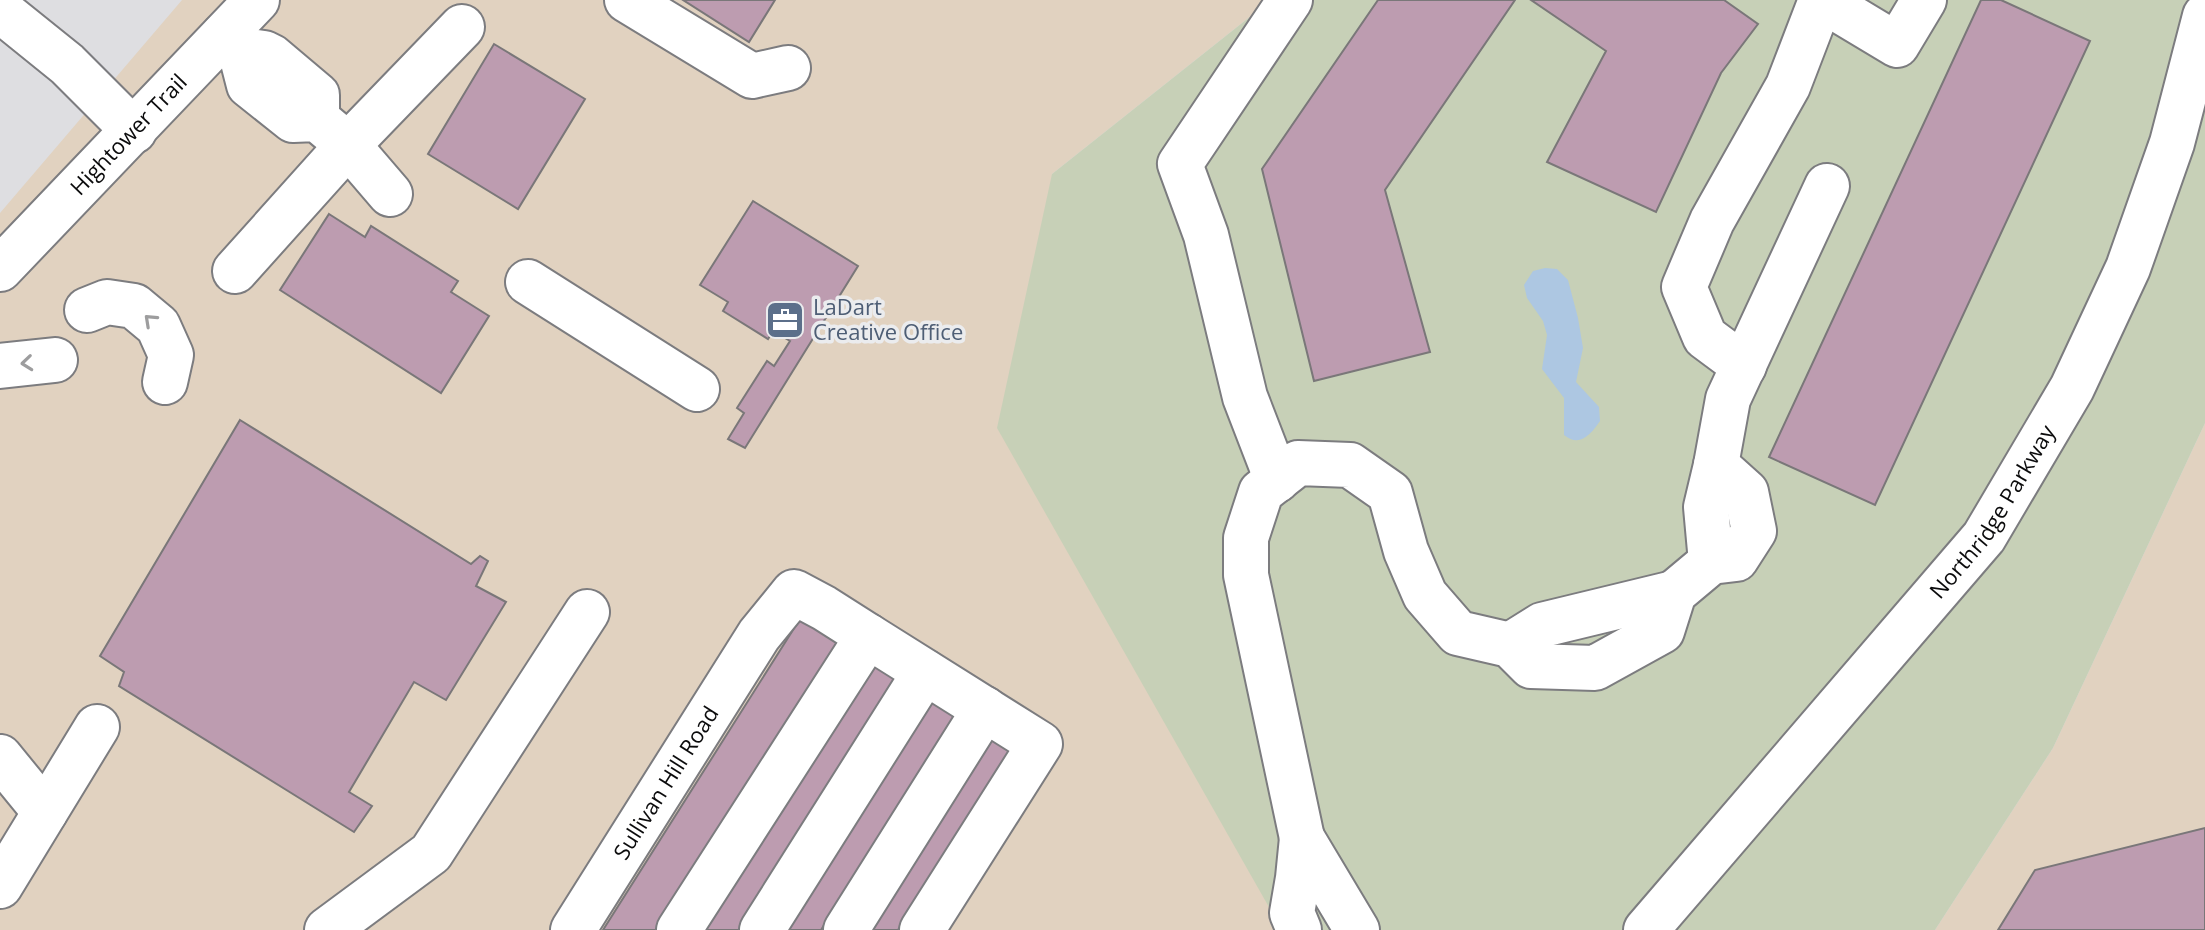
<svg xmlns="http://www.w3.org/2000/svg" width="2205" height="930" viewBox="0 0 2205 930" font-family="'Open Sans',sans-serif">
<rect width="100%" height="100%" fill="#dedee1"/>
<g fill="#e1d2c0">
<path d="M182 0H1271L1052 174 1282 930H0V213Z"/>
<path d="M2205 423V930H1935L2053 748Z"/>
</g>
<path fill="#c7d0b7" d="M1271 0H2205V423L2053 748 1935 930H1282L997 428 1052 174Z"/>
<path fill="#adc7e2" d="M1545 268 1557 269 1568 280 1578 318 1583 348 1576 382 1599 407 1600 421C1591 434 1580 448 1564 435V398L1542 369 1547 335 1543 321 1527 298 1524 285 1533 271Z"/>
<g fill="#bd9cb0" stroke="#7a7779" stroke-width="2">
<path d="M683 0H775L749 42Z"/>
<path d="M1378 0H1515L1385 190 1430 352 1314 381 1262 169Z"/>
<path d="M1531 0H1724L1758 24 1721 73 1656 212 1547 162 1606 51Z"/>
<path d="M1981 0H2001L2090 41 1875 505 1769 457Z"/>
<path d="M494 44 585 99 518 209 428 154Z"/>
<path d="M753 201 858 266 745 448 728 439 744 413 737 408 767 361 774 366 790 341 773 331 768 339 723 311 728 302 700 285Z"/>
<path d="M329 214 365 237 371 226 458 281 451 292 489 316 441 393 280 290Z"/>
<path d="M240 420 471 564 480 556 488 561 476 586 506 602 446 700 414 682 349 792 372 806 354 832 119 686 124 672 100 656Z"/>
<path d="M805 611 843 636 656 930H603Z"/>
<path d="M870 654 901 673 739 930H696Z"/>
<path d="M930 691 960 710 821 930H779Z"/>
<path d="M989 729 1015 745 898 930H862Z"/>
<path d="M2205 828V930H1998L2035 870Z"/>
</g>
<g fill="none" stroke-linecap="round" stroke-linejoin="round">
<g stroke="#7c7c7f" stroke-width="48">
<g id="minor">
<path d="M627 0 752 76 788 68"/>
<path d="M1822 0 1897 45 1924 0"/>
<path d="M0 10 67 64 134 131"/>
<path d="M224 35 240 50 249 85 293 120 317 119 348 145 390 194"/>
<path d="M240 50 264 53 272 57 317 95V119"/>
<path id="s1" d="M0 269 257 0"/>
<path d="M235 271 348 145 462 27"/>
<path d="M528 282 697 389"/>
<path d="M87 310 107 302 134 306 158 326 171 355 165 382"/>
<path d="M0 366 55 360"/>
<path d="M1744 366 1705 337 1684 287 1712 221 1788 86 1821 0"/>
<path d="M1277 480 1245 397 1206 235 1180 164 1290 0"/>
<path d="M1711 562 1706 507 1716 465"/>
<path d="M868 636 1040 744 922 930"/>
<path d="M1510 645 1542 625 1674 593"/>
<path d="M0 757 45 812"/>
<path d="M1302 838 1246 575V538L1261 492 1298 463 1350 465 1390 493 1406 551 1425 595 1458 633 1510 645 1531 666 1595 668 1662 631 1674 593 1711 562 1736 559 1754 531 1746 492 1716 465 1728 399 1827 186"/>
<path d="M0 886 97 727"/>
<path d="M327 930 431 853 587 612"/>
<path id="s2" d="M573 930 759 635 794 592 824 608 868 636 679 930"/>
<path d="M762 930 925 672"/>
<path d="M846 930 985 709"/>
<path d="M1299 930 1292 913 1298 878 1302 838 1357 930"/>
<path id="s3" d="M1646 930 1984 537 2072 388 2128 268 2172 143 2205 16"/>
</g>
</g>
<use href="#minor" stroke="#fff" stroke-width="44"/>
</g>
<defs><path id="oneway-chevron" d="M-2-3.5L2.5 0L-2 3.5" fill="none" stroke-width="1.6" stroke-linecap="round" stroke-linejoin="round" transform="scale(2)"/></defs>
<g stroke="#9d9d9e">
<use href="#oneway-chevron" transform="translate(150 320) rotate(-137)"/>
<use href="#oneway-chevron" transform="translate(27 363) rotate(174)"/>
</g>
<defs>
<g id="office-square" transform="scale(2)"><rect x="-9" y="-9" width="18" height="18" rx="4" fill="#5c6f8a" stroke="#ebecee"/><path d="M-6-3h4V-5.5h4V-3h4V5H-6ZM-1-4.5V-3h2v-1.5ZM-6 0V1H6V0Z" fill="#fff"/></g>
</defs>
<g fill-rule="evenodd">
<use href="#office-square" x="785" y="320"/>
</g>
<g text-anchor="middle" stroke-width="7" stroke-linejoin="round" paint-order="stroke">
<g font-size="22" fill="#0b0b0c" stroke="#ebecee">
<text dy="8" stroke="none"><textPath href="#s1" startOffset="186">Hightower Trail</textPath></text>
<text dy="8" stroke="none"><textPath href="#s3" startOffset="544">Northridge Parkway</textPath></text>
<text dy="8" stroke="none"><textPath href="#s2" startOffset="174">Sullivan Hill Road</textPath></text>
</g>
<g font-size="22" fill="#4e5e75" stroke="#ebecee" text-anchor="start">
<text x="813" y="315">LaDart<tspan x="813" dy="25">Creative Office</tspan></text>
</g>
</g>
</svg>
